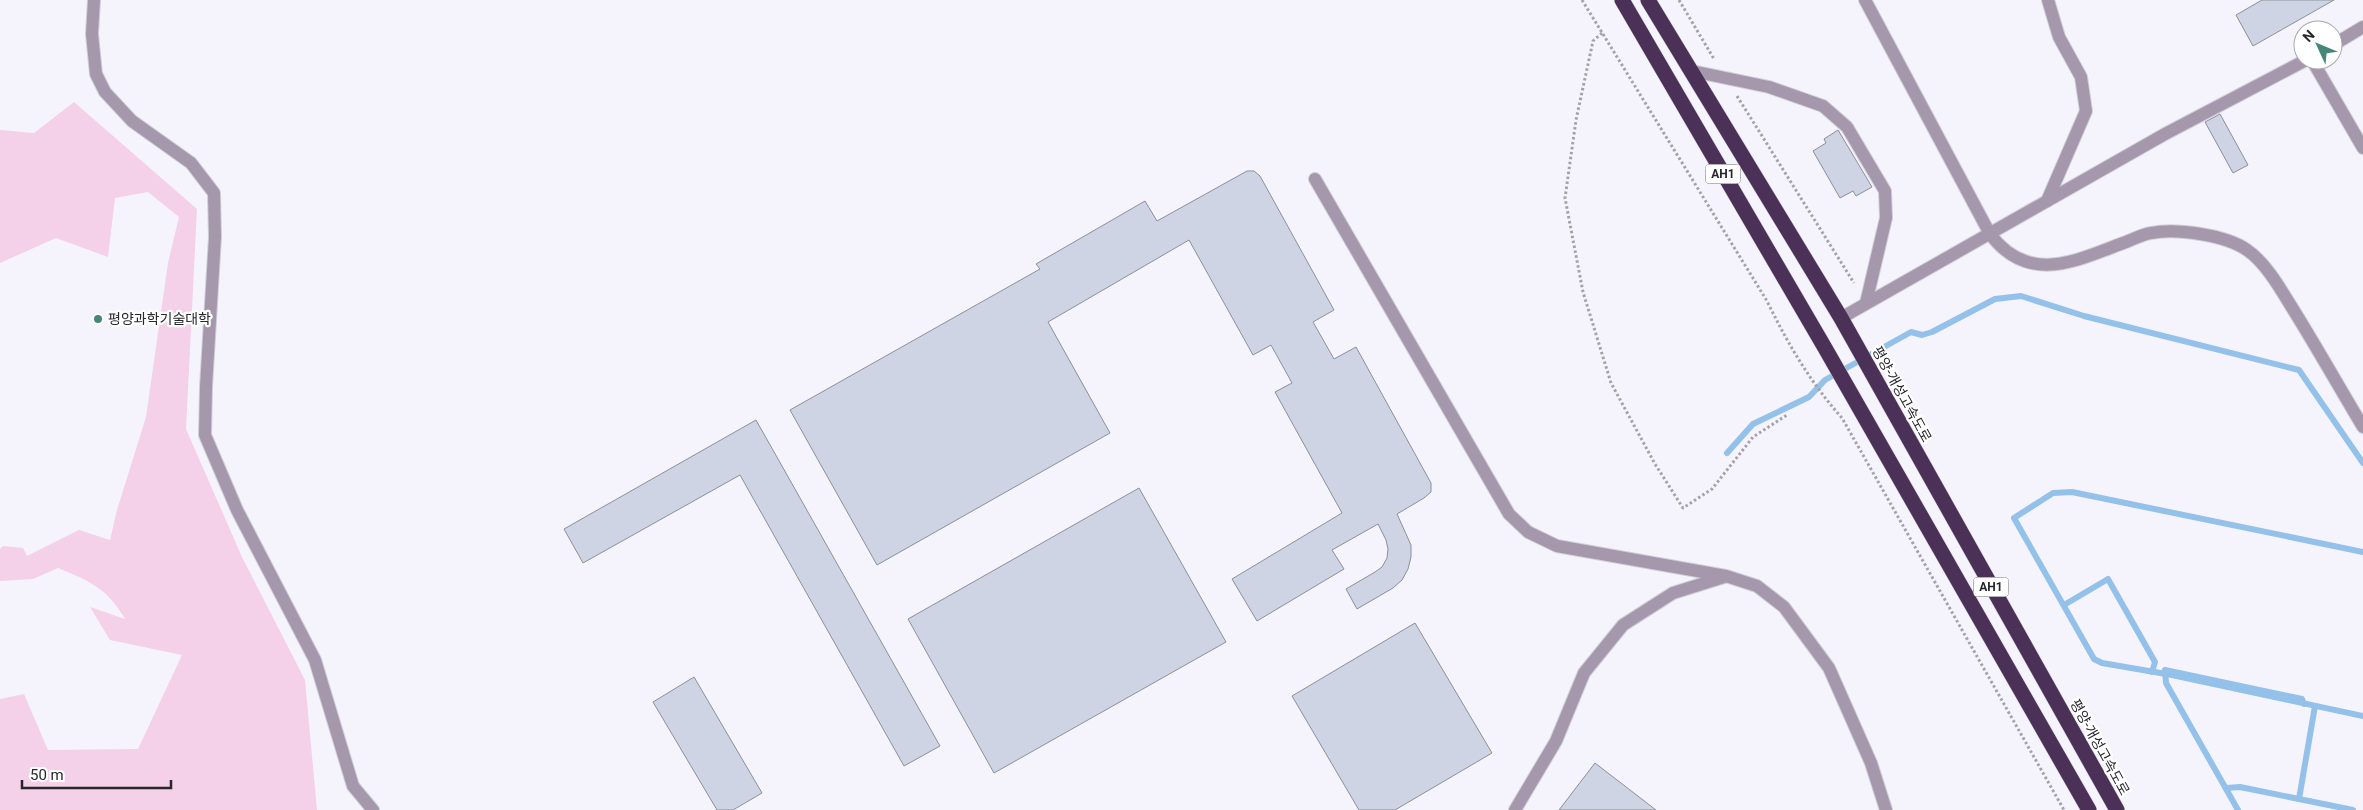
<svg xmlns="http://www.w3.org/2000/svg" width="2363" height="810" viewBox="0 0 2363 810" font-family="Roboto,'Noto Sans KR',sans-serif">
<rect width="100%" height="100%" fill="#f5f4fd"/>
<path fill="#f4d0e9" d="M74 102 197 209 186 429 242 557 305 680 317 810H0V699L24 694 48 750 138 749 182 655 110 640 90 607 125 619C108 589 90 581 58 568L33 579 0 581V549L3 546 23 548 27 556 79 530 110 540 117 510 146 417 168 263 179 217 148 192 115 198 108 257 56 238 0 263V130L34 133Z"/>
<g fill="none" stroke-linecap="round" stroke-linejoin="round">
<g stroke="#94c1e9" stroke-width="6">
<path d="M1727 453 1753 424 1809 397 1825 380 1911 332 1922 335 1932 332 1995 299 2021 296 2084 316 2299 370 2363 463"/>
<path d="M2363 552 2072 492 2053 493 2014 518 2094 659 2102 663 2172 675 2363 716"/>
<path d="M2064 605 2108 579 2155 662 2152 672"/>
<path d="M2226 788 2240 787 2353 810"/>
<path d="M2299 799 2315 706"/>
<path d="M2238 810 2166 683 2165 670 2302 699 2304 704"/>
</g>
</g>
<g fill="#ced4e3" stroke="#8a8f9d">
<path d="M2262 0H2334L2253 46 2236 15Z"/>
<path d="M2220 114 2248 165 2233 173 2205 122Z"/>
<path d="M1838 130 1872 187 1856 196 1853 191 1840 198 1813 151 1826 143 1824 139Z"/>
<path d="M1247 171H1254L1260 176 1334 310 1313 322 1334 359 1356 347 1431 483V492L1424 498 1397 514 1411 545V557L1408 569 1402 580 1393 588 1357 609 1346 589 1375 572 1382 567 1387 558 1388 549 1386 540 1378 524 1332 550 1344 569 1257 621 1232 579 1342 513 1275 392 1292 383 1271 345 1253 355 1189 240 1048 322 1110 433 877 565 790 410 1040 269 1036 264 1145 201 1157 221Z"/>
<path d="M756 420 940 746 904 766 740 475 583 563 564 529Z"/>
<path d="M1139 488 1226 642 994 773 908 619Z"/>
<path d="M1415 623 1492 753 1395 810H1359L1292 696Z"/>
<path d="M694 677 762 793 733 810H717L653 702Z"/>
<path d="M1595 763 1656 810H1559Z"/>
</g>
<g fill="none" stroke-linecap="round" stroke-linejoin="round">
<g stroke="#d0cfd7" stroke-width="14">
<g id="minor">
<path d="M94 0 92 34 96 74 105 92 132 121 191 163 214 193 215 237 206 387 205 435 237 510 315 660 353 786 373 810"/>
<path d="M1865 0 1990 234C2029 286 2077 260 2126 242 2134 239 2143 234 2151 233 2176 228 2226 235 2247 250 2265 262 2280 288 2291 306 2316 346 2339 387 2363 427"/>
<path d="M2333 45 2363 27"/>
<path d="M2312 60 2363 148"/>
<path d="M1692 71 1769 87 1823 106 1847 127 1885 191 1886 218 1866 303"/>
<path d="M1315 179 1509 514 1528 532 1557 546 1726 576 1757 586 1784 607 1829 668 1871 763 1886 810"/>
<path d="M2047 201 2086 111 2081 77 2059 37 2048 0"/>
<path d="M1841 318 2165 134 2306 60"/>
<path d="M1515 810 1556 741 1584 673 1623 625 1673 593 1724 577"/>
</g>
</g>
<g stroke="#d0cfd7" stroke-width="16">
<g id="highway">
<path d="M1622 0 1825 348 2089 810"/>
<path d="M1648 0 1841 318 2117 810"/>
</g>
</g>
<g stroke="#a3a2aa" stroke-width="3" stroke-dasharray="2.5 2.5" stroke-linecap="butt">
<path d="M1582 0 1767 301C1788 344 1810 382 1842 418L2064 810"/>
<path d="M1679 0 1714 59"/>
<path d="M1602 33 1593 41 1576 120 1565 198 1583 292 1611 383 1655 464 1683 508 1712 489 1753 437 1787 415"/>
<path d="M1737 96 1854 283"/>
</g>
<use href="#minor" stroke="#a597ac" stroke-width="12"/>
<use href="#highway" stroke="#4b3058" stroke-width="15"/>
</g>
<circle fill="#458779" stroke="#fff" stroke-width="2" cx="98" cy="319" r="5"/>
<g text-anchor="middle" stroke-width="4.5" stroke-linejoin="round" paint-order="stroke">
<g fill="#fff" stroke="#68676b" stroke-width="1">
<rect x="1705.5" y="164.5" width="35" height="19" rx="4"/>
<rect x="1973.5" y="577.5" width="35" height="19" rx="4"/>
</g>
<g font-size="12" font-weight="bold" fill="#27262c">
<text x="1723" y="178">AH1</text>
<text x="1991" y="591">AH1</text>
</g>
<g font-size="14" fill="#27262c" stroke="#fff" text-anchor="start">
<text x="108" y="324">평양과학기술대학</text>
</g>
<g font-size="14" fill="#27262c" stroke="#fff">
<text transform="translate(1902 394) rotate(61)" y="5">평양-개성고속도로</text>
<text transform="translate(2100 747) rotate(61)" y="5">평양-개성고속도로</text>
</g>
</g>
<g transform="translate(2318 45) rotate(314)"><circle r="24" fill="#ffffff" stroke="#a9a8ab"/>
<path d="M0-4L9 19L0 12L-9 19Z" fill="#458779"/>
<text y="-8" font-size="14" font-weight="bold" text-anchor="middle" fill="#27262c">N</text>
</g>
<path d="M22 780v8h149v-8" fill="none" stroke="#27262c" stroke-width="2.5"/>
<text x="30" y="780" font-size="15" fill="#27262c" stroke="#ffffff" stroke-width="4" paint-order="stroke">50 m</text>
</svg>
